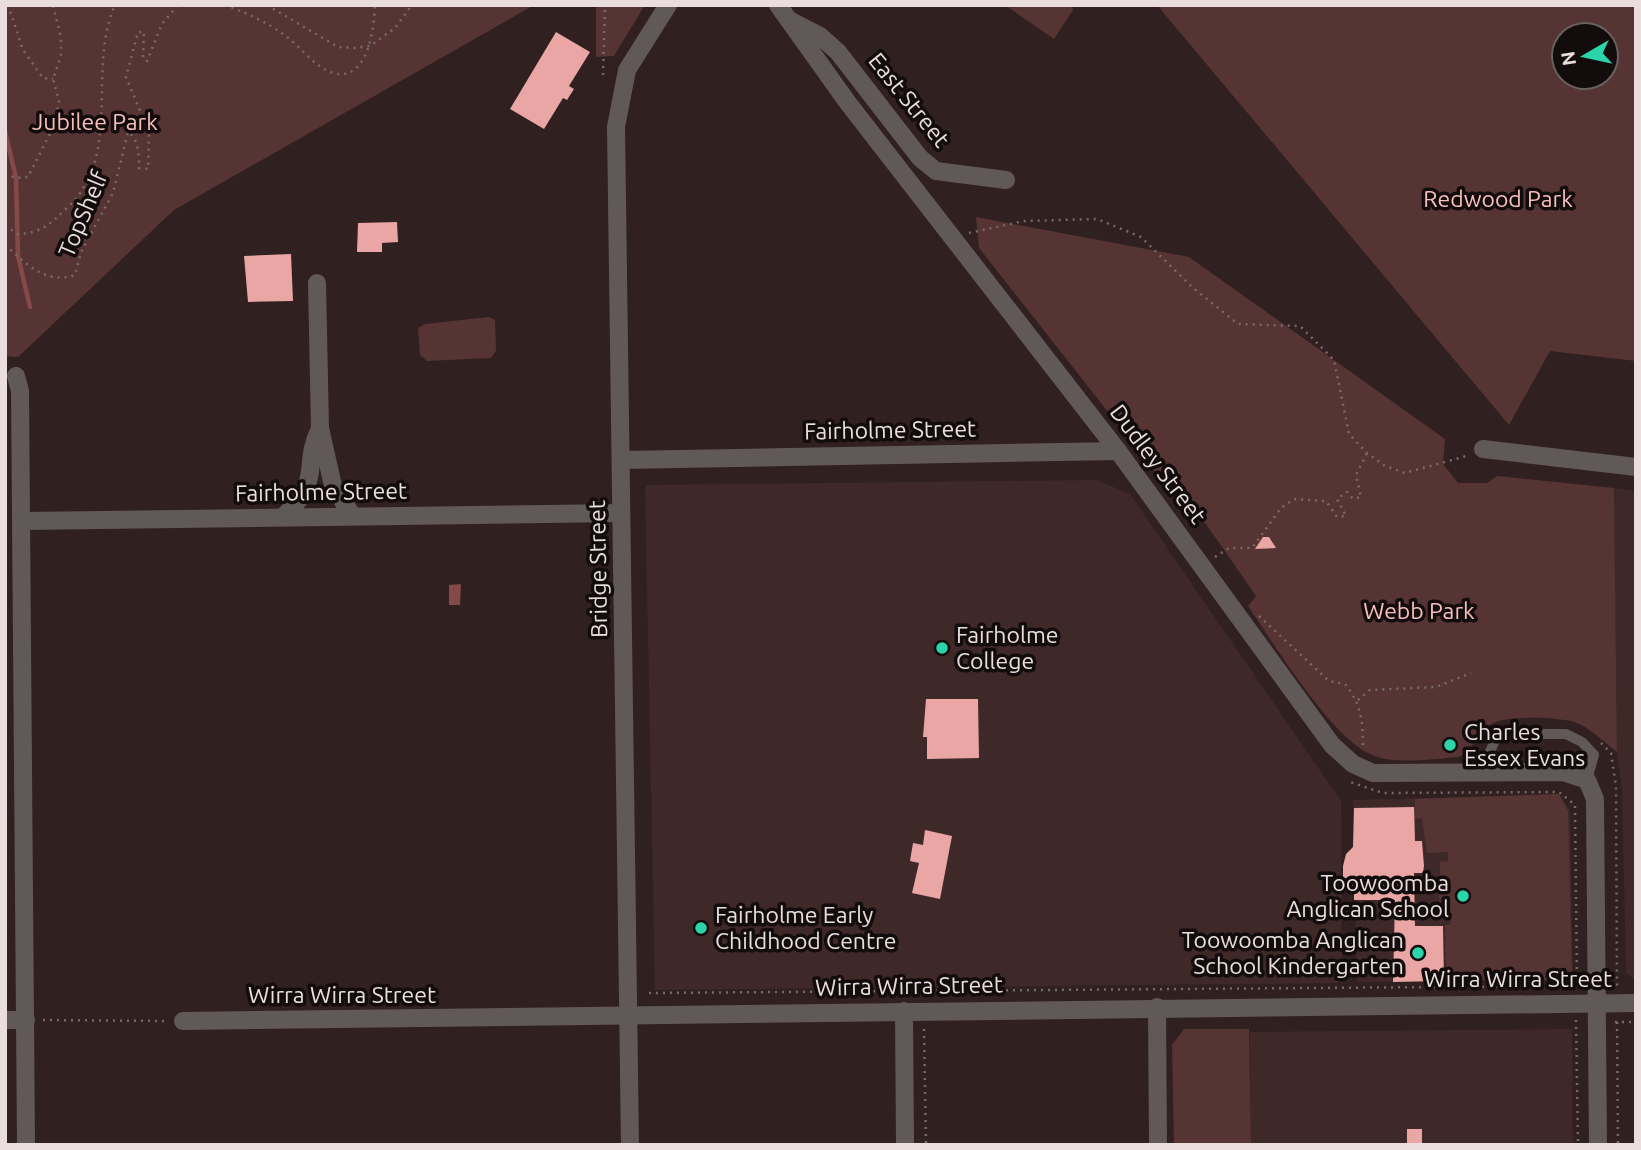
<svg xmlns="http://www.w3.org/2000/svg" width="1641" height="1150" viewBox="0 0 1641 1150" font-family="Ubuntu,sans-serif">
<rect width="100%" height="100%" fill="#30201f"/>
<g fill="#3e2928">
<path d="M1097 480 1130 494 1341 801 1342 983 655 990 645 485Z"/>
<path d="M1614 488 1636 491V980L1626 973 1622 790 1617 752Z"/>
<path d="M1559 794 1570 811 1573 980 1357 982 1353 800Z"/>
<path d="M1572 1029 1573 1145H1251L1250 1032Z"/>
</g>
<g fill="#563433" fill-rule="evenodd">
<path d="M5 5H534L174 210 18 357 5 356Z"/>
<path d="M596 5H645L614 56 596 57Z"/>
<path d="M1005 5H1072L1073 10 1054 39Z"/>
<path d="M1157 5H1636V361L1550 351 1509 425ZM1606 35V77H1564V35Z"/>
<path d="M976 217 1189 257 1445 439 1443 464 1458 483H1487L1497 476 1614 488 1617 752C1605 743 1591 729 1577 723 1562 717 1505 715 1491 724 1477 733 1474 751 1458 757 1432 759 1396 765 1372 755 1332 739 1274 644 1248 606L1256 596 1181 488H1168L979 248Z"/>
<path d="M489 317 495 320 496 351 491 358 427 361 420 355 418 328 425 324Z"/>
<path d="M1559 794 1568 811 1572 975 1566 980H1446L1445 925H1450L1451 918H1439L1440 861 1448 862V852L1427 853 1422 818 1414 819 1415 799Z"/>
<path d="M1184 1029H1249L1251 1145H1174L1172 1045Z"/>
</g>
<path fill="#844948" d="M461 584 460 605H449V585Z"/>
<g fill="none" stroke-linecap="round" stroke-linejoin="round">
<path stroke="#844948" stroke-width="4.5" d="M5 131 16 178 18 256 30 307"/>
</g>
<g fill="#e9a6a4">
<path d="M556 32 590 52 569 86 574 89 567 100 563 98 544 129 510 109Z"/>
<path d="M397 222 398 242 382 243V252H357L358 223Z"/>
<path d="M291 254 293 301 248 302 244 256Z"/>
<path d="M1263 537H1269L1276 548 1255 549Z"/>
<path d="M926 699H978L979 758 927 759V737H923Z"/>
<path d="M1414 807 1415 841H1422L1424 866 1423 873H1414L1415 926H1443L1444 981 1393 982 1395 900H1354V891L1343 892V866L1346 854 1353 847 1354 808Z"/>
<path d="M925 830 952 836 940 899 912 893 919 863 910 861 913 843 923 845Z"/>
<rect x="1407" y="1129" width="15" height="16"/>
</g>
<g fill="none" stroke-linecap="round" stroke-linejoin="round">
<g stroke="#786a69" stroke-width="2.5" stroke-dasharray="2 5" stroke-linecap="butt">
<path d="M8 5 23 50 43 78 53 79"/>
<path d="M225 5C244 12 265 21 283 34 298 44 312 64 328 71 367 88 374 30 375 5"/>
<path d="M267 5 338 47 354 48 370 46 395 28 412 5"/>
<path d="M603 75 605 5"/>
<path d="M5 174 16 178 28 177 55 124 59 101 53 79 61 56V38L53 5"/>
<path d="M5 226 18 234C42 233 51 223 67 208 124 154 86 71 115 5"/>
<path d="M969 233 1024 221 1097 219 1141 237 1192 287 1238 324 1300 326 1334 360 1349 434 1367 453 1385 466 1405 473 1470 455"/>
<path d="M5 245C26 264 46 285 75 275L81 252 113 193 128 132C139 139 139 156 139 168L148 169 149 132 126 77 138 32H144L143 58 147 61 162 24 178 5"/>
<path d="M1215 557 1229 548H1252L1281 508 1294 499 1326 501 1337 517 1346 516 1337 499 1347 492 1353 499 1361 497 1356 475 1367 453"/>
<path d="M1259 616 1329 681 1345 684C1362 705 1363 723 1363 749"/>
<path d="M1358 700 1370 690 1436 687 1471 673"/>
<path d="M1601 743 1611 753 1616 786 1617 987"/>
<path d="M649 993 1577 986 1575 805 1559 792 1383 793 1350 782"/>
<path d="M43 1020 166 1021"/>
<path d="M1576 1020 1578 1145"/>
<path d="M1615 1022H1636"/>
<path d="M1617 1022 1618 1145"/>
<path d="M924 1029 926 1145"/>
</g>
<path stroke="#615958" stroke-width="10" d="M1481 773 1495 740 1506 734H1566L1582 742 1594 755 1587 780"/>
<g stroke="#615958" stroke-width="18">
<path d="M778 5 848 103 1118 451 1332 745 1353 764 1373 773 1563 772 1587 780 1595 799 1598 1145"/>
<path d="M791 21 820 36 838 52 920 158 936 171 1006 180"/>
<path d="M317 283 320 428 333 486 352 515"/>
<path d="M16 376 20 391 26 1145"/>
<path d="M1483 449 1636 467"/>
<path d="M621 460 1118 451"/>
<path d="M284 516C324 478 301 468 320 428"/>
<path d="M23 521 621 513"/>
<path d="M1157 1007 1158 1145"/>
<path d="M904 1011 905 1145"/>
<path d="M5 1020H26"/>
<path d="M183 1021 1636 1003"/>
</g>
<g stroke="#615958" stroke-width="18">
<path d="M781 5 783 12"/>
<path d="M630 1145 616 127 627 70 668 5"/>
</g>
</g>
<g fill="#2ad5ac" stroke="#130c0c" stroke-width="2.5">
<circle cx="942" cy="648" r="7"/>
<circle cx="1450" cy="745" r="7"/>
<circle cx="1463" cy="896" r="7"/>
<circle cx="701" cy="928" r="7"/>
<circle cx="1418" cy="953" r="7"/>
</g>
<g text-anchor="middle" stroke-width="7" stroke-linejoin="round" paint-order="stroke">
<g font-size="23" fill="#e9dedd" stroke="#130c0c">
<text transform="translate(909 100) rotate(51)" y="8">East Street</text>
<text transform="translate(83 214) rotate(-67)" y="8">TopShelf</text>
<text transform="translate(890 430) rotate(-1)" y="8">Fairholme Street</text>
<text transform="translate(1158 464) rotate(53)" y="8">Dudley Street</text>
<text transform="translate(321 492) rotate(-1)" y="8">Fairholme Street</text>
<text transform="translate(598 569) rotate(-91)" y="8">Bridge Street</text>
<text x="1518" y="987">Wirra Wirra Street</text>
<text transform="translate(909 986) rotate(-1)" y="8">Wirra Wirra Street</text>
<text x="342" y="1003">Wirra Wirra Street</text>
</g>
<g font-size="23" fill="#f8bfbc" stroke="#130c0c">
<text x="95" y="130">Jubilee Park</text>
<text x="1498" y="207">Redwood Park</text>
<text x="1419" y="619">Webb Park</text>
</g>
<g font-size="23" fill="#e9dedd" stroke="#130c0c" text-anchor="start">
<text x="956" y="643">Fairholme<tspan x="956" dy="26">College</tspan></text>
<text x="1464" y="740">Charles<tspan x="1464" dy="26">Essex Evans</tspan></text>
<text x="1449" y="891" text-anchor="end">Toowoomba<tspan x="1449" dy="26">Anglican School</tspan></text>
<text x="715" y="923">Fairholme Early<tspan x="715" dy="26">Childhood Centre</tspan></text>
<text x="1404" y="948" text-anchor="end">Toowoomba Anglican<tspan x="1404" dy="26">School Kindergarten</tspan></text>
</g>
</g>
<rect width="1641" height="1150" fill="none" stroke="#e9dedd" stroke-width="14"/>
<g transform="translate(1585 56) rotate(261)"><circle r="33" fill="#130c0c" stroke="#696060" stroke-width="2"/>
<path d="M0-5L12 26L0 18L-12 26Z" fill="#2ad5ac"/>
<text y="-10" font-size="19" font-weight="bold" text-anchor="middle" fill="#e9dedd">N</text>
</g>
</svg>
